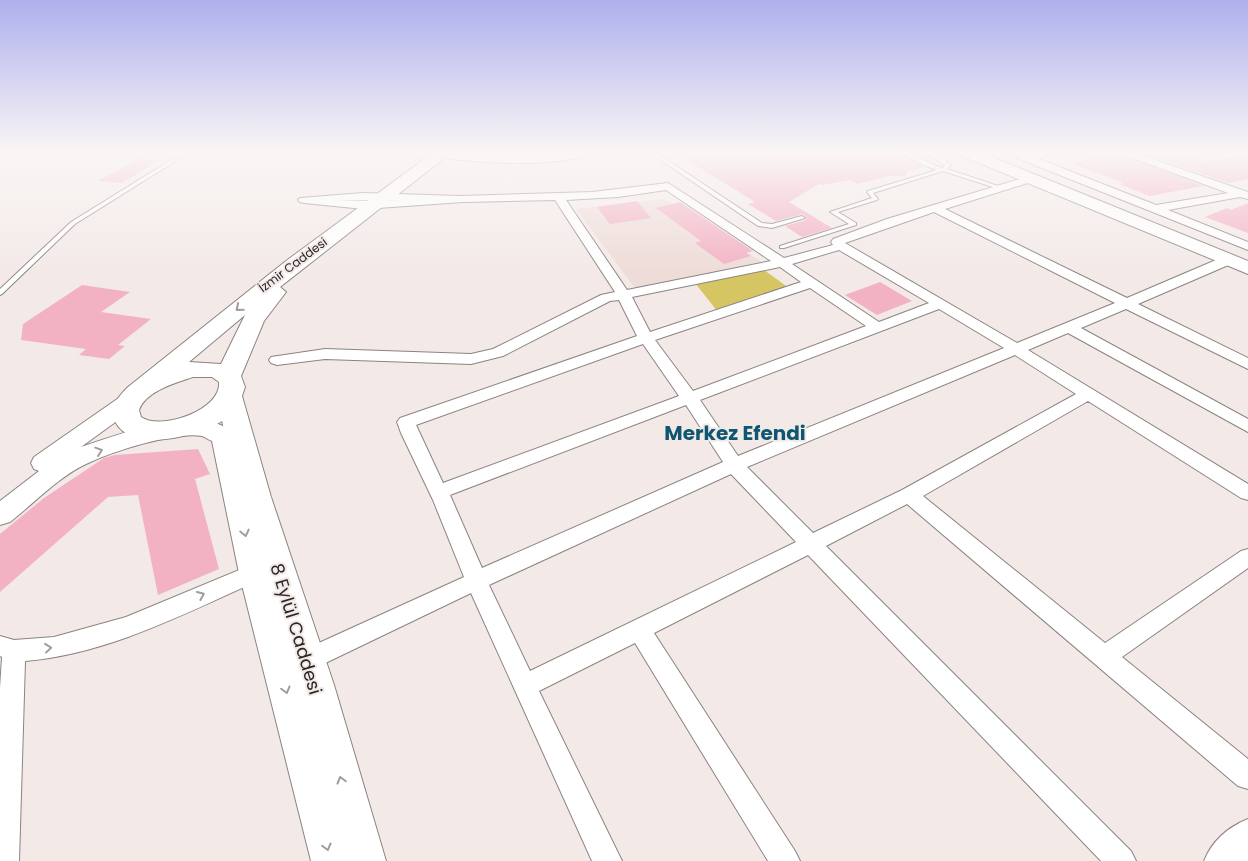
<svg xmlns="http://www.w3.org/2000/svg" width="1248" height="861" viewBox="0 0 1248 861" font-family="Poppins,sans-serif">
<rect width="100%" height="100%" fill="#f3eae8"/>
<path fill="#eedcd8" d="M664 199 762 262 638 292 576 209Z"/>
<path fill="#d6c563" d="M760 267 789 288 718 312 695 283Z"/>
<g fill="#f3b2c4">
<path d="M674 152H896L924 167 907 172 905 176H889L857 184 850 180 822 185 819 184 789 202 832 228 802 237 785 226 806 220 807 218 803 214 776 221 748 204 755 202Z"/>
<path d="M1109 152H1114L1203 186 1150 196 1119 184 1124 183 1073 164Z"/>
<path d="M1139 152H1182L1205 162 1248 155V179L1228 183Z"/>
<path d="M137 159 160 160 122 183 98 181Z"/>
<path d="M637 201 651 218 610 224 597 207Z"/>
<path d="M680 202 753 251 746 253 751 256 724 264 695 243 701 241 656 208Z"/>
<path d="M1248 203V233L1205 217 1227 208 1231 210Z"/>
<path d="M880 282 912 301 877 315 845 295Z"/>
<path d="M82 285 130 292 101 312 151 319 118 345 125 346 109 359 79 355 86 349 21 340 23 324Z"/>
<path d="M198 449 210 474 195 479 219 569 158 595 138 495 108 497 0 592V534L44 498 104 458 115 455Z"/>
</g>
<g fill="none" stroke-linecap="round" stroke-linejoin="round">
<g stroke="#8b8381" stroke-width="2">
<g id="lane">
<path d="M0 152H3L0 154Z"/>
<path d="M184 152H190L75 224 2 294 0 295V289L71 222Z"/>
<path d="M649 152H655L762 223 772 224 802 216 805 218 772 228 758 226Z"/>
<path d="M898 152C913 152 928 164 943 168L945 165 924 152C934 152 943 158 951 165L947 169 1004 188 999 189 943 171 873 193 878 199 877 200 838 212 856 223V225L784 248H780V246L849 224 830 212 872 198 867 192 868 191 937 170 926 166Z"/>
</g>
</g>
<g stroke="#8b8381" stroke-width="2">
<g id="street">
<path d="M574 152 588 154 587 156C542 167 495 163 450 159L445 156 450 153 516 156Z"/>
<path d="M1007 152H1022L1028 155 1034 152H1055L1039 159 1156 205 1228 193 1116 152H1132L1248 192V199L1240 197 1168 210 1248 242V250L1022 160Z"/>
<path d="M1030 176 1035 179 1034 181 945 209 1127 298 1223 257 1228 256 1234 260 1233 263 1138 304 1248 358V369L1126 309 1081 328 1248 419V432L1068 333 1028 350 1248 484V500L1241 498 1088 401 923 496 1105 643 1241 551 1248 549V568L1122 657 1248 759V789L1238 786 907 504 826 546 1131 851 1136 861H1101L808 555 654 633 795 851 800 861H768L635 643 539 691 622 861H592L471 593 315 668 307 671 299 668 295 660 299 652 464 577 433 500 401 433 397 422 400 418 637 336 619 300 610 301 503 356 471 364 325 359 277 365 271 363 269 360 271 357 325 349 471 354 493 349 601 295 615 292 555 200 463 202 364 209 304 203 300 202 298 200 300 198 363 193 461 196 592 192 668 183 784 258 833 245 831 242 833 239 887 219ZM666 190 771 261 627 290 566 200 618 197ZM363 200H402L335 201ZM934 212 1115 303 1017 343 845 243ZM839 250 929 303 879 322 792 264ZM780 267 801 282 650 332 632 297ZM810 288 866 326 693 391 655 340ZM939 309 1004 348 738 456 700 400ZM643 344 679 396 443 483 416 425ZM1015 355 1076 394 902 490 813 533 747 467ZM686 405 723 462 482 568 450 495ZM731 474 796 542 530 671 489 585Z"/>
<path d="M261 561 269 564 272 570 269 576C191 610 111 654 25 661L19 861H0V688L2 657 0 656V636L14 640 54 637 126 617Z"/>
</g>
</g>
<g stroke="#8b8381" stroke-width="2">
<g id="secondary">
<path d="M131 393 139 395 142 400 139 405 81 447C114 436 211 399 235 437L269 573 351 861H311L239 573 212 441C209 440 205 437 202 436 175 431 111 452 86 464 60 476 33 504 10 522L0 525V501L39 471 34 469 31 463 34 457 123 395Z"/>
<path d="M1248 819V861H1204C1212 841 1228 827 1248 819Z"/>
</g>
</g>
<g stroke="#8b8381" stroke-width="2">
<path id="primary" d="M434 152H452L280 287 286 292 264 321 241 376 245 387 242 396 271 497 334 685 386 861H340L295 685 240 497 222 421C199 436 130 454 115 421 109 407 119 396 128 387L286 261ZM245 315 221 364 189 362ZM193 377H212L219 382C222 410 161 431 141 417L139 410C146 391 175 383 193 377Z"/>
</g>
<g stroke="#8b8381" stroke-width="2">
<path id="highway" d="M958 152H980L1248 261V274L960 155Z"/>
</g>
<use href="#lane" fill="#fff" fill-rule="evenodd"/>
<use href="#street" fill="#fff" fill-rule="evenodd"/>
<use href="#secondary" fill="#fff" fill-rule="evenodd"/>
<use href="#primary" fill="#fff" fill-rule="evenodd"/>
<use href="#highway" fill="#fff" fill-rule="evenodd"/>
</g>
<defs><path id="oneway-chevron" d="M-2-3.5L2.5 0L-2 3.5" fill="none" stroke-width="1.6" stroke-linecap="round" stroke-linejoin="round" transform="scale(1.25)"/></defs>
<g stroke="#9f9d9d">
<use href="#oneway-chevron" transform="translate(239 308) rotate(140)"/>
<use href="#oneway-chevron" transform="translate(99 451) rotate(-19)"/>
<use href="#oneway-chevron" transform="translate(245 533) rotate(77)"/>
<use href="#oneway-chevron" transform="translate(201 595) rotate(-23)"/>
<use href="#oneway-chevron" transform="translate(48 648) rotate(-6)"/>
<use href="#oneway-chevron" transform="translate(286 690) rotate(75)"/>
<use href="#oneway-chevron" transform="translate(341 780) rotate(-106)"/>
<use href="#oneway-chevron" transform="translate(327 847) rotate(75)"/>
</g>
<linearGradient id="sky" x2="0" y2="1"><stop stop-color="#aeb0ed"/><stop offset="0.56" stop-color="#faf6f5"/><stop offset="1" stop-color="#faf6f5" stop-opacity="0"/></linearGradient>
<rect width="1248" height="273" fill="url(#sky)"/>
<g text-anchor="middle" stroke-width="4" stroke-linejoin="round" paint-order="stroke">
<g font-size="12" fill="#292625" stroke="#f3eae8">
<text transform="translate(293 265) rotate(-37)" y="4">İzmir Caddesi</text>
</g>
<g font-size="18" fill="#292625" stroke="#f3eae8">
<text transform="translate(296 629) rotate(73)" y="6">8 Eylül Caddesi</text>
</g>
<g font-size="20" font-weight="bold" fill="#0e5672" stroke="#f3eae8">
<text x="735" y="440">Merkez Efendi</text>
</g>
</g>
</svg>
